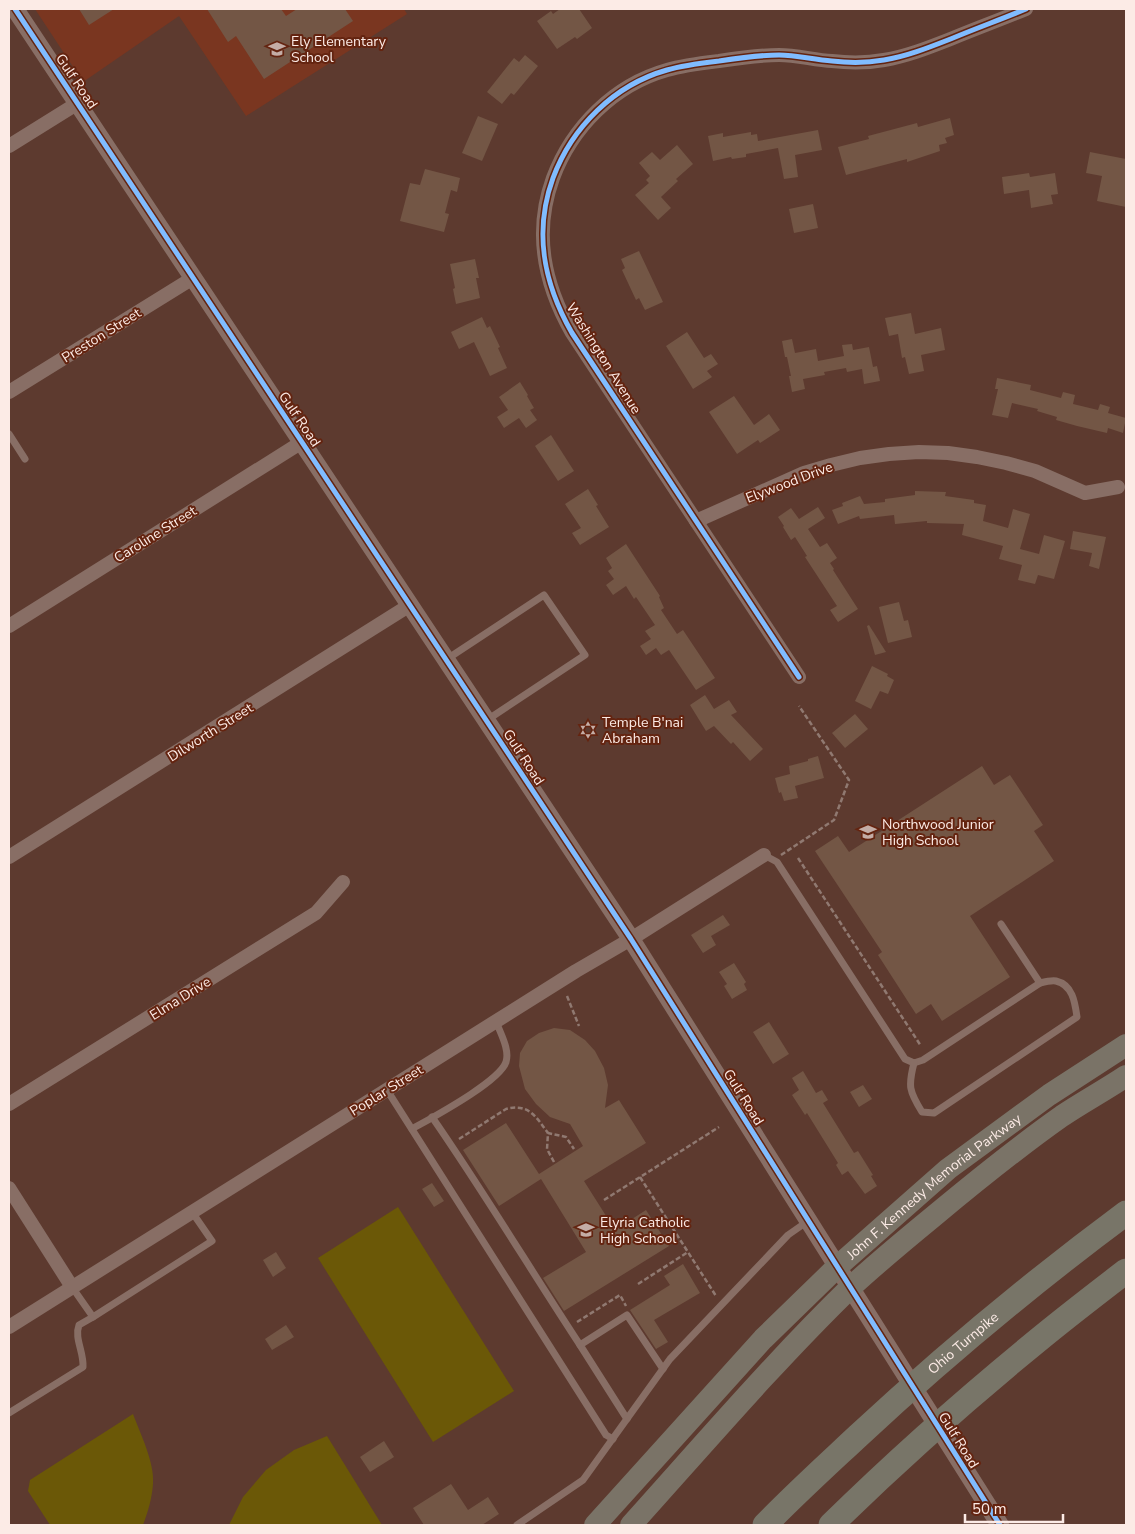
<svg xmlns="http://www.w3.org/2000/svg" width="1135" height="1534" viewBox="0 0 1135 1534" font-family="'Nunito Sans',sans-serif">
<rect width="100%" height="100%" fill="#5d3a2f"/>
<path fill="#7a3620" d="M35 9H404L407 14 246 116 179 16 83 82Z"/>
<g fill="#6b5807">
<path d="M398 1207 514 1391 433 1442 318 1258Z"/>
<path d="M133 1414C140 1433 155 1463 153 1484 152 1498 148 1512 143 1525H50L28 1491 30 1480Z"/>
<path d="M327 1436 382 1525H229L243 1497 266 1470 294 1450Z"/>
</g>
<g fill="#735645">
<path d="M79 9H114L89 25Z"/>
<path d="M207 9H281L286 16 297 9H345L353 21 264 79 236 36 228 42Z"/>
<path d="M560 9H579L592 28 577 39 575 37 557 49 537 21 551 11 553 14Z"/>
<path d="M525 55 538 66 514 95 511 93 502 104 487 92 514 58 519 62Z"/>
<path d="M478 116 498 124 482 161 462 153Z"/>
<path d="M950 118 954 135 945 138 947 143 939 145 940 151 907 162V159L846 175 838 147 869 139 868 136 917 123 918 127Z"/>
<path d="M818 130 822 150 795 155 798 177 784 179 778 148 746 154V157L732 159 731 157 713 161 708 136 723 133V137L751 132V135L757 134 758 141Z"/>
<path d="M677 145 693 164 676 179 678 181 661 197 671 208 658 220 635 195 649 183 646 180 650 176 639 163 652 152 660 160Z"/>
<path d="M1090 152 1126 159V207L1097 201 1102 176 1086 173Z"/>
<path d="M425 169 460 178 457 192 451 190 445 213 449 214 444 232 400 221 410 183 420 185Z"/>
<path d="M1029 173 1030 177 1055 173 1058 194 1051 195 1053 204 1031 208 1029 190 1004 194 1002 177Z"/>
<path d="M813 204 818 228 794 233 789 209Z"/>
<path d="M639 251 663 302 645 310 639 298 636 300 622 270 625 268 621 259Z"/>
<path d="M475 259 479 278H476L480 298 456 304 453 289 455 288 450 264Z"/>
<path d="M911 313 915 334 941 328 945 350 921 355 924 371 909 374 905 357 902 358 898 334 889 336 885 318Z"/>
<path d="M482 317 487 328 490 326 500 347 498 348 507 368 490 376 474 342 459 349 451 332Z"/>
<path d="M687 332 704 358 711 354 718 364 707 371 712 377 693 389 666 346Z"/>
<path d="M792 339 795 353 816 349 818 361 844 356 842 345 852 344 853 350 869 347 873 367 877 366 880 381 864 384 862 369 847 372 846 368 824 372 825 375 803 379 805 389 792 392 789 376H791L787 357H785L782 341Z"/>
<path d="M997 378 1031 385 1030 390 1061 398 1063 392 1075 395 1073 404 1098 410 1100 404 1110 407 1108 413 1126 418 1123 433 1108 428 1107 433 1077 426 1056 420 1057 417 1037 411 1038 409 1012 403 1008 418 992 415 998 389H995Z"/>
<path d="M520 382 528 395 527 396 534 408 530 410 537 420 526 428 519 418 504 428 497 417 508 410 499 397Z"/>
<path d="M734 396 754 425 769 414 780 430 760 443 758 440 737 454 709 412Z"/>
<path d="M551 435 574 471 558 481 535 446Z"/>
<path d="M588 489 598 505 596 506 609 527 580 545 572 533 581 528 565 504Z"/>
<path d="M915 491 946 492 945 496 974 500V503L986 505 983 521 1008 528 1013 509 1030 514 1020 549 1039 554 1044 535 1065 541 1054 579 1038 575 1035 584 1018 580 1022 565 999 559 1003 546 962 535 964 524 927 523V521L895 524 894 515 860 519 859 516 838 524 832 510 843 506 842 503 860 496 864 504 885 502V499L915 495Z"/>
<path d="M818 507 825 518 808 529 820 547 827 543 837 558 830 563 834 569 833 570 858 609 838 622 830 610 837 606 805 557 807 556 795 537 791 540 783 527 784 526 778 517 791 508 799 519Z"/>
<path d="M1073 531 1106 537 1099 569 1089 566 1092 553 1070 549Z"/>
<path d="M626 544 660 596 659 597 664 608 661 610 677 634 683 630 715 678 696 690 669 650 661 655 656 648 646 655 640 646 651 639 645 631 655 625 636 597 634 599 626 586 613 595 606 585 614 579 608 571 612 568 606 558Z"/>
<path d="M899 602 904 621 908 620 912 637 888 643 879 607Z"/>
<path d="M869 625 886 652 875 655 867 626Z"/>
<path d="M872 666 888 674 887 676 894 680 888 694 880 691 871 709 855 701Z"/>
<path d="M705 695 714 709 729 700 737 712 731 715 763 749 750 761 733 742 731 744 714 726 706 731 690 705Z"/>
<path d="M855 714 868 729 845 748 832 733Z"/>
<path d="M818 756 824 778 795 786 798 798 784 801 781 792 779 793 775 778 790 774 789 766 808 761V759Z"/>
<path d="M982 766 994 785 1010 775 1043 825 1034 831 1054 861 970 916 1010 977 942 1021 931 1004 916 1014 878 955 882 952 815 851 838 836 849 852Z"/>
<path d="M723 915 730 925 711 936 716 945 703 953 691 935Z"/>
<path d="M734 963 746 982 744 984 747 990 732 999 724 986 727 984 719 972Z"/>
<path d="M769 1022 789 1054 773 1064 753 1032Z"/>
<path d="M554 1028 570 1030 585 1040 595 1051 604 1068 608 1085 605 1108 619 1100 646 1143 584 1181 615 1230 646 1210 669 1246 564 1311 543 1278 586 1252 541 1179 499 1206 463 1150 506 1123 539 1174 583 1146 570 1124 550 1117 536 1104 525 1089 519 1066 520 1053 527 1041 539 1033Z"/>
<path d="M803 1071 816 1093 822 1090 828 1100 823 1103 854 1153 858 1151 873 1175 871 1176 877 1186 865 1194 848 1171 842 1175 836 1165 838 1163 807 1113 805 1115 792 1095 799 1090 792 1078Z"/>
<path d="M863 1085 872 1099 859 1107 850 1092Z"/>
<path d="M432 1183 444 1201 434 1207 422 1189Z"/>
<path d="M276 1252 286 1268 273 1277 263 1260Z"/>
<path d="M683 1264 700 1293 654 1320 668 1342 656 1349 630 1310 670 1285 664 1276Z"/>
<path d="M286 1325 294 1337 272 1350 265 1339Z"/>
<path d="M384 1441 394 1457 370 1472 360 1457Z"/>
<path d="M451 1484 468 1510 488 1497 499 1514 482 1525H424L413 1508Z"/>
</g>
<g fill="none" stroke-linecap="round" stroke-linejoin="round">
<g stroke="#907971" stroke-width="2.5" stroke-dasharray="5 2.5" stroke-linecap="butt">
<path d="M781 855 834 820 849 780 799 706"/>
<path d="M798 858 921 1046"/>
<path d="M567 996 579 1026"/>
<path d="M459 1139 506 1109C529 1103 536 1117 548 1133"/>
<path d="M554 1162 547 1149 548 1133 566 1137 574 1149"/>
<path d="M640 1177 716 1296"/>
<path d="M604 1200 719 1127"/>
<path d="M638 1284 688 1252"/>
<path d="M577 1322 620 1295 626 1306"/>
</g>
<g stroke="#886e65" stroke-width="7">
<path d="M9 434 25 459"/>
<path d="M447 659 544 595 585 655 487 720"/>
<path d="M764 855 777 862 905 1059 914 1063 923 1060 1040 983 1001 924"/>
<path d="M914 1063C908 1086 909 1091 922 1112L934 1113 1077 1017C1075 1003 1073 985 1056 981 1052 980 1044 982 1040 983"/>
<path d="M387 1090 606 1435 613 1439"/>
<path d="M432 1117C484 1192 530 1269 580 1345"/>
<path d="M412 1129C433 1117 499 1082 506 1062 510 1049 500 1033 496 1021"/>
<path d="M72 1287 93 1317 212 1241 192 1212"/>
<path d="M9 1413 83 1367C84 1352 74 1338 79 1325L93 1317"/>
<path d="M627 1419 580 1345 627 1315 663 1369"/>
<path d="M517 1525 583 1480 670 1359 788 1235 808 1221"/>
</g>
<g stroke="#886e65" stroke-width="14">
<path d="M9 146 78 103"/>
<path d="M9 392 193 278"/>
<path d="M696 521 804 473 831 465 860 458 889 454 919 452 948 453 977 457 1006 463 1035 471 1085 493 1118 487"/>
<path d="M9 626 302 442"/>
<path d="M799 677 572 333C544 284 533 233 553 178 572 127 614 85 667 70 684 65 702 63 719 61 739 58 759 55 779 55 797 55 814 60 832 61 849 63 867 63 884 60 908 56 930 47 953 38 977 28 1002 19 1026 9"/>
<path d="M9 857 410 605"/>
<path d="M9 1104 316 913 343 882"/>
<path d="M9 1188 72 1287"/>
<path d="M9 1327 576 971 631 939 764 855"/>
</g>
<path stroke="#886e65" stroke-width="18" d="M15 9 631 939 1000 1525"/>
<g stroke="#7a7367" stroke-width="22">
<path id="s1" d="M595 1525 763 1339 838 1266 948 1169 1049 1095 1126 1045"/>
<path d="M631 1525C703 1445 774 1362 851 1287 878 1262 906 1239 934 1216 976 1181 1018 1147 1062 1116 1083 1102 1105 1090 1126 1076"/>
</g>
<g stroke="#787568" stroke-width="25">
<path id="s2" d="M765 1525C795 1494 827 1465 858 1436 943 1357 1033 1282 1126 1213"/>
<path d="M831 1525C896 1461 966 1399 1037 1341 1066 1317 1096 1294 1126 1271"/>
</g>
<g stroke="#642410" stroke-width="8">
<g id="cycleway">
<path d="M15 9 631 939 1000 1525"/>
<path d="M799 677 572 333C544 284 533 233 553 178 572 127 614 85 667 70 684 65 702 63 719 61 739 58 759 55 779 55 797 55 814 60 832 61 849 63 867 63 884 60 908 56 930 47 953 38 977 28 1002 19 1026 9"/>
</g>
</g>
<use href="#cycleway" stroke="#80bcff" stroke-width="5"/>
</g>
<defs>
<g id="school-bare" transform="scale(1.35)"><path d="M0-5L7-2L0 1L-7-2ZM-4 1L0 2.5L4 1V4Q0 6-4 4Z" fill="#c4ada6" stroke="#642410" stroke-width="2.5" paint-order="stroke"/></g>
<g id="synagogue-bare" transform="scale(1.35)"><path d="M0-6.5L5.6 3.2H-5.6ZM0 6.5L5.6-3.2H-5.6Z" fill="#c4ada6" stroke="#642410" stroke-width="2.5" paint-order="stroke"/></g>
</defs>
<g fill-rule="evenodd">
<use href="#school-bare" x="277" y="49"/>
<use href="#synagogue-bare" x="588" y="730"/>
<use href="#school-bare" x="868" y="832"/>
<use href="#school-bare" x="586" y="1230"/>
</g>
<g text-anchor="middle" stroke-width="4" stroke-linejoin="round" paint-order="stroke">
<g font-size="14" fill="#fcebe6" stroke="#642410" text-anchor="start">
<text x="291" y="46">Ely Elementary<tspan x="291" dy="16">School</tspan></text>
<text x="602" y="727">Temple B'nai<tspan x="602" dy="16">Abraham</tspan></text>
<text x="882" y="829">Northwood Junior<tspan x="882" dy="16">High School</tspan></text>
<text x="600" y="1227">Elyria Catholic<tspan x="600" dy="16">High School</tspan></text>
</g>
<g font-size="14" fill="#fcebe6" stroke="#642410">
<text transform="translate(77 81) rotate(56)" y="5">Gulf Road</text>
<text transform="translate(101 335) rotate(-32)" y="5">Preston Street</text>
<text transform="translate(604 358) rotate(58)" y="5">Washington Avenue</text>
<text transform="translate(300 419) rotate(56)" y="5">Gulf Road</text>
<text transform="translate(789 482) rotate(-21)" y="5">Elywood Drive</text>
<text transform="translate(155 534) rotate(-32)" y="5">Caroline Street</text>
<text transform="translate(210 732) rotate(-32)" y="5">Dilworth Street</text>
<text transform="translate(524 757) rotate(57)" y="5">Gulf Road</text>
<text transform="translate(180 998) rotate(-32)" y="5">Elma Drive</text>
<text transform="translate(386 1090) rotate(-32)" y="5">Poplar Street</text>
<text transform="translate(744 1097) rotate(58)" y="5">Gulf Road</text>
<text dy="5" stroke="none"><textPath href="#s1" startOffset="480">John F. Kennedy Memorial Parkway</textPath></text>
<text dy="5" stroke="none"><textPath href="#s2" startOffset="269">Ohio Turnpike</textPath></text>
<text transform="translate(959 1440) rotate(58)" y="5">Gulf Road</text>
</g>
</g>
<rect width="1135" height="1534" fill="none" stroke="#fcebe6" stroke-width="20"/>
<path d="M965 1514v8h98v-8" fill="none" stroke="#fcebe6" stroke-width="2.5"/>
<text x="972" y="1514" font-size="15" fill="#fcebe6" stroke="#642410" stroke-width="4" paint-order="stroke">50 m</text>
</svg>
